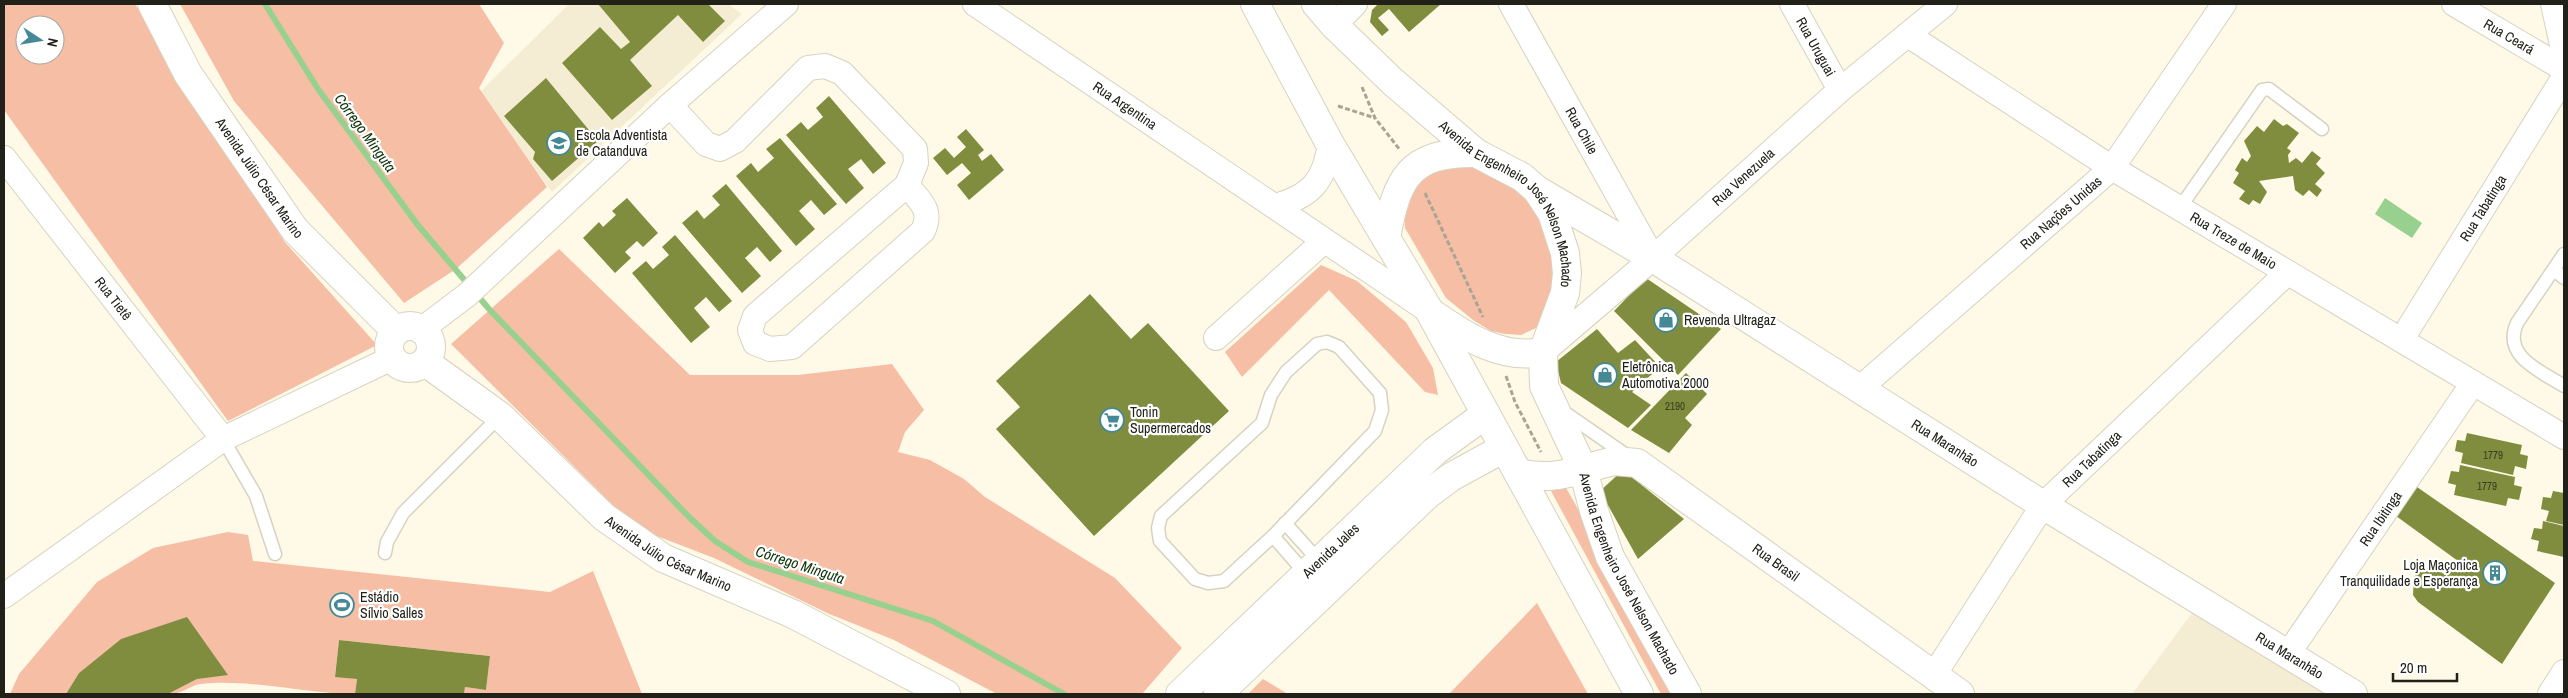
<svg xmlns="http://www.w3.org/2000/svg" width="2568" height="698" viewBox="0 0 2568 698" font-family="'Archivo Narrow',sans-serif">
<rect width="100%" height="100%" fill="#fffae7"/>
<g fill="#f5edd3">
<path d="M569 4H728L742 14 552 192 478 94Z"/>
<path d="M2203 598 2358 694H2132Z"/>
</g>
<g fill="#f6bea4" fill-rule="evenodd">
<path d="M4 4H135L284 241 377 345 228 421 4 110ZM25 25H55V55H25Z"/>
<path d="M180 4H479L504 43 479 88 547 187 456 269 404 303 234 101Z"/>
<path d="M1451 159 1505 170 1546 214 1559 277 1538 327 1521 335 1505 334 1491 331 1473 320 1446 298 1405 228 1404 202 1414 181Z"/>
<path d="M559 249 690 375H798L892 364 924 410 905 432 898 452 930 460 964 479 985 497 1115 578 1182 648 1142 694H997L894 640 827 613 714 558 636 528 451 344Z"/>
<path d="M1321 265 1357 281 1406 322 1433 368 1438 395 1425 392 1329 290 1242 377 1225 352Z"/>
<path d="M1565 486 1682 694H1661L1551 491Z"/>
<path d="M228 532 248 535 253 561 550 592 593 571 642 694H464L465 687 486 690 490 656 339 640 335 676 357 679 355 694C308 694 247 678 200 684 188 686 184 694 168 694L197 679 121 639 79 673 66 694H10L19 674 97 582 153 548Z"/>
<path d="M1537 603 1588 694H1449Z"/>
<path d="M1263 679 1288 694H1248Z"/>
</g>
<path fill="#98d090" d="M2385 198 2422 223 2412 238 2375 214Z"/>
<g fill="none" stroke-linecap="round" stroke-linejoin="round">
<path stroke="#98d090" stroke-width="6" d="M265 4 318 89 417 224 489 309 689 517 715 541 748 562 933 621 1064 694"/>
</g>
<g fill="#808d3e">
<path d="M598 4H708L725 21 703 42 678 15 630 60 652 86 612 120 562 63 600 27 621 49 630 42Z"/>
<path d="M1378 4H1441L1409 32 1389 9 1378 18 1389 30 1382 36 1370 22 1372 10Z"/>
<path d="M546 78 598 141 552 181 533 159 535 152 504 116Z"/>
<path d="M829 96 886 163 873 174 861 159 848 169 864 188 846 204 786 135 801 122 808 130 823 117 816 108Z"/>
<path d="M2274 119 2283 126 2287 124 2299 133 2287 148 2291 151 2288 155 2289 163 2296 158 2302 163 2312 151 2321 158 2316 164 2325 173 2315 184 2322 190 2317 197 2309 190 2303 196 2295 190 2293 176 2259 181 2267 192 2260 204 2253 200 2249 205 2239 199 2245 191 2233 183 2239 173 2235 170 2242 158 2247 162 2251 156 2244 141 2257 126 2264 132Z"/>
<path d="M966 129 984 150 978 155 982 161 991 154 1004 170 969 200 957 185 971 173 962 163 947 175 933 158 945 148 954 158 966 147 957 137Z"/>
<path d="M780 138 837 204 824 215 811 200 799 211 815 229 796 246 736 176 751 163 758 172 774 158 766 149Z"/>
<path d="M726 184 782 251 770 262 757 247 745 258 761 276 742 293 682 223 697 210 704 219 720 205 712 196Z"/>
<path d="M627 198 658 233 643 247 637 241 625 252 631 258 615 273 583 238 599 222 603 227 616 215 612 211Z"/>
<path d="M675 235 732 301 719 312 706 297 694 308 710 327 691 343 632 273 646 261 653 269 669 255 662 247Z"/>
<path d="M1646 278 1721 329 1678 375 1614 311Z"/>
<path d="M1090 294 1131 339 1148 323 1229 411 1094 536 996 429 1020 407 996 381Z"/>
<path d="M1597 329 1618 353 1635 340 1660 367 1632 392 1651 405 1628 428 1561 383 1556 362Z"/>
<path d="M1686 373 1707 394 1685 418 1692 425 1669 453 1631 430Z"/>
<path d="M2467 433 2522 445 2520 454 2528 456 2526 469 2515 466 2513 475 2461 463 2463 453 2455 451 2457 440 2465 441Z"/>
<path d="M2460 465 2515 477 2514 485 2522 487 2519 500 2508 498 2506 506 2454 495 2456 485 2448 483 2451 471 2459 472Z"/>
<path d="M1623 470 1684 519 1638 559 1600 491Z"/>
<path d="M2417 487 2555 583 2502 664 2418 602 2413 595 2414 577 2422 569 2435 568 2447 576 2458 561 2396 516Z"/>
<path d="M2553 491 2564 493V525L2546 521 2549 511 2541 509 2543 497 2551 498Z"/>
<path d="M2543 521 2564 526V557L2537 551 2539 541 2531 539 2534 528 2542 529Z"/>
<path d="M187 617 228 675 197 679 168 694H66L79 673 121 639Z"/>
<path d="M339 640 490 656 486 690 465 687 464 694H355L357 679 335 677Z"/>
</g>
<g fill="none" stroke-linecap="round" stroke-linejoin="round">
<g stroke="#d7d2c0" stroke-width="15">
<g id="lane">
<path d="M2179 209 2262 90 2269 89 2322 129"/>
<path d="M2564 254 2517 323C2502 356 2540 371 2564 386"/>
<path d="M2554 270 2564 278"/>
<path d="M1327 342 1339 347 1380 393 1382 410 1375 431 1273 536 1224 581 1208 583 1195 579 1160 541 1158 528 1161 516 1262 423 1271 395 1286 372 1317 344Z"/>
<path d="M1561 410 1629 457"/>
<path d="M223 439 256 496 275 554"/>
<path d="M1285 523 1319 561"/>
<path d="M1273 536 1306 574"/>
<path d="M385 553 387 542 403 513 500 416"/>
</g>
</g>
<g stroke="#d7d2c0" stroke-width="26">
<g id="street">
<path id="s1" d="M975 4 1429 311"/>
<path id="s2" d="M1511 4 1653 258"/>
<path id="s3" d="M1792 4 1840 90"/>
<path id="s4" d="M2454 4 2564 69"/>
<path d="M2553 4 2564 54"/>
<path d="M1334 25 1355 4"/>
<path id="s5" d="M1908 35 2112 168 2564 437"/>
<path d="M670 105 706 144 720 149 735 141 808 68 825 66 842 73 915 149 916 163 907 185 755 316 750 330 755 343 770 349 792 347 923 231C933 209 920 202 907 185"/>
<path id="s6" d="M4 158 223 439"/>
<path d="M1275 206C1312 196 1324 181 1330 144"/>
<path d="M422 329 467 295 670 105 786 4"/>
<path d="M1216 338 1324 241"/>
<path id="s7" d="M2402 339 2564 77"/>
<path id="s8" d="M1543 352 1653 258 1840 90 1945 4"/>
<path id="s9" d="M1859 389 2112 168 2224 4"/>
<path d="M4 596 223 439 392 358"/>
<path id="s10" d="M2288 654 2473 383"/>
<path id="s11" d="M1934 675 2043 505 2287 273"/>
<path d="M2550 694 2564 672"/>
</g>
</g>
<g stroke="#d7d2c0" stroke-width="30">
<g id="secondary">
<path id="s12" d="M152 4 188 74 295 230 396 331"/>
<path id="s13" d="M1537 190 1653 258 2043 505 2353 694"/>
<circle cx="410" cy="347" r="21"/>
<path id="s14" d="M425 362 500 416 604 517 663 558 793 614 946 694"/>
<path id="s15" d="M1583 469 1614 461 1637 463 1960 694"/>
<path id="s16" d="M1180 694 1435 451 1486 414"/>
<path d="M1218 694 1427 495 1451 477 1504 448"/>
</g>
</g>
<g stroke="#d7d2c0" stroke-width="30">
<g id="primary">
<path d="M1255 4 1330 144 1430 312 1639 694"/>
<path id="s17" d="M1316 4 1334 25 1393 82 1476 153 1522 177 1537 190 1552 213 1565 253 1567 273 1565 293 1543 352 1544 386 1583 469 1594 511 1610 557 1687 694"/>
<path d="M1386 238C1397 178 1409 152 1476 153"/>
<path d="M1433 314C1466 337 1502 360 1543 352"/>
<path d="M1518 473C1542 478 1559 477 1583 469"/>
</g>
</g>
<g stroke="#a8a596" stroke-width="3" stroke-dasharray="5 2.5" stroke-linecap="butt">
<path d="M1362 87 1375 118 1400 150"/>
<path d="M1338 106 1375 118"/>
<path d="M1425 193 1483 317"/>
<path d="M1506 376 1515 402 1541 452"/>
</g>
<use href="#lane" stroke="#fff" stroke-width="12"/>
<use href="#street" stroke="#fff" stroke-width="24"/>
<use href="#secondary" stroke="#fff" stroke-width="28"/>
<use href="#primary" stroke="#fff" stroke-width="28"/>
</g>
<defs>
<g id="school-ring" transform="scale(1.25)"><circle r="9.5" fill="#fff" stroke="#458997" stroke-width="1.5"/><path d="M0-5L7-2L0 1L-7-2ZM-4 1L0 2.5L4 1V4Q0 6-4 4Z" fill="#458997"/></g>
<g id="shop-ring" transform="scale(1.25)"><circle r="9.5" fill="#fff" stroke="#458997" stroke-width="1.5"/><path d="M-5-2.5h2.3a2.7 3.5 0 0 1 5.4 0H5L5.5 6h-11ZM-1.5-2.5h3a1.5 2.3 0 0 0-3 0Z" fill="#458997"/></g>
<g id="supermarket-ring" transform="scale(1.25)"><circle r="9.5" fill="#fff" stroke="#458997" stroke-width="1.5"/><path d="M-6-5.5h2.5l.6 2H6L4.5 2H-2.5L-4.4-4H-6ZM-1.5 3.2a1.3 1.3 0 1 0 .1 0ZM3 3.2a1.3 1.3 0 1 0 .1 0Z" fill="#458997"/></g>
<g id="building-ring" transform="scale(1.25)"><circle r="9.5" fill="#fff" stroke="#458997" stroke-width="1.5"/><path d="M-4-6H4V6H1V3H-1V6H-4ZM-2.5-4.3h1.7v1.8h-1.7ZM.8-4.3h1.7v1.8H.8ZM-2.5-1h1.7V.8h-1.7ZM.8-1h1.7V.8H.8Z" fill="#458997"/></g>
<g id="stadium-ring" transform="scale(1.25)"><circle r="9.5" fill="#fff" stroke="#458997" stroke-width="1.5"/><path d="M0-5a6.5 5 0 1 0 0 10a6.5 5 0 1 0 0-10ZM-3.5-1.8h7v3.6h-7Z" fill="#458997"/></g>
</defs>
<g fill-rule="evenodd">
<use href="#school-ring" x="559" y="143"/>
<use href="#shop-ring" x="1666" y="320"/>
<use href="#shop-ring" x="1605" y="375"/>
<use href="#supermarket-ring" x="1112" y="420"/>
<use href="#building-ring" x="2495" y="573"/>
<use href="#stadium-ring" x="342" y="605"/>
</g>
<g text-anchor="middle" stroke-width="4.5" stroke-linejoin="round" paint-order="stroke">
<g font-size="11" fill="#393b22">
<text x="1675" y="410">2190</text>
<text x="2493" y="459">1779</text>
<text x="2487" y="490">1779</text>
</g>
<g font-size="14" fill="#212019" stroke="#fff">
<text dy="5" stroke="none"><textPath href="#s4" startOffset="64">Rua Ceará</textPath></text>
<text dy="5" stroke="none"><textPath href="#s3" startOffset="49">Rua Uruguai</textPath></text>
<text dy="5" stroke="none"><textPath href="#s1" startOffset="181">Rua Argentina</textPath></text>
<text dy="5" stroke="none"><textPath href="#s2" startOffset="145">Rua Chile</textPath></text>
<text dy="5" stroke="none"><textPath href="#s8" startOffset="266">Rua Venezuela</textPath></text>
<text dy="5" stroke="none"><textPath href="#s12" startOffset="205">Avenida Júlio César Marino</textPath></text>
<text dy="5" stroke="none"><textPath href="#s17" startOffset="284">Avenida Engenheiro José Nelson Machado</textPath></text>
<text dy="5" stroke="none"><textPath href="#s7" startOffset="154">Rua Tabatinga</textPath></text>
<text dy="5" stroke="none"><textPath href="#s9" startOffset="268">Rua Nações Unidas</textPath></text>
<text dy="5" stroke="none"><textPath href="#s5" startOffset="385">Rua Treze de Maio</textPath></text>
<text dy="5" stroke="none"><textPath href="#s6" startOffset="178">Rua Tietê</textPath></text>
<text dy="5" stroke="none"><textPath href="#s13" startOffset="480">Rua Maranhão</textPath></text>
<text dy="5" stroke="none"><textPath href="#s11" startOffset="269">Rua Tabatinga</textPath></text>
<text dy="5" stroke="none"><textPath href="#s10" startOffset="164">Rua Ibitinga</textPath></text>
<text dy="5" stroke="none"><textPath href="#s16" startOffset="208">Avenida Jales</textPath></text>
<text dy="5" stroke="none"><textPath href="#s14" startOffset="312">Avenida Júlio César Marino</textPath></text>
<text dy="5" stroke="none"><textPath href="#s15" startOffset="226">Rua Brasil</textPath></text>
<text dy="5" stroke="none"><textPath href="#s17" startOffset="704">Avenida Engenheiro José Nelson Machado</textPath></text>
<text dy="5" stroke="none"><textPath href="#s13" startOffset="885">Rua Maranhão</textPath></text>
</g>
<g font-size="14" fill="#212019" stroke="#fff" text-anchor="start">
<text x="576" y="140">Escola Adventista<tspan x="576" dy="16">de Catanduva</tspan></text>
<text x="1684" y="325">Revenda Ultragaz</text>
<text x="1622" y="372">Eletrônica<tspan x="1622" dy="16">Automotiva 2000</tspan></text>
<text x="1130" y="417">Tonin<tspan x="1130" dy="16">Supermercados</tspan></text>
<text x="2478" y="570" text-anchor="end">Loja Maçonica<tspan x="2478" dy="16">Tranquilidade e Esperança</tspan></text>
<text x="360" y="602">Estádio<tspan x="360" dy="16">Sílvio Salles</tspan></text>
</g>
<g font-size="15" font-style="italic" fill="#0c3207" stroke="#fff">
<text transform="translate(365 133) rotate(54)" y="5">Córrego Minguta</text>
<text transform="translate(800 565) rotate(18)" y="5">Córrego Minguta</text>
</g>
</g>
<rect width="2568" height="698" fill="none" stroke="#212019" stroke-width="10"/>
<g transform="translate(40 40) rotate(102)"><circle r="24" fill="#ffffff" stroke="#a6a6a3"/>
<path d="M0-4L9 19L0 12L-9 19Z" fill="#458997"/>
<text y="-8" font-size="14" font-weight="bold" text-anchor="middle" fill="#212019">N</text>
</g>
<path d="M2393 673v8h64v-8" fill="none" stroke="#212019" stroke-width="2.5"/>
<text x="2400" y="673" font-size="15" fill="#212019" stroke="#ffffff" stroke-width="4" paint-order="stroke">20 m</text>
</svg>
